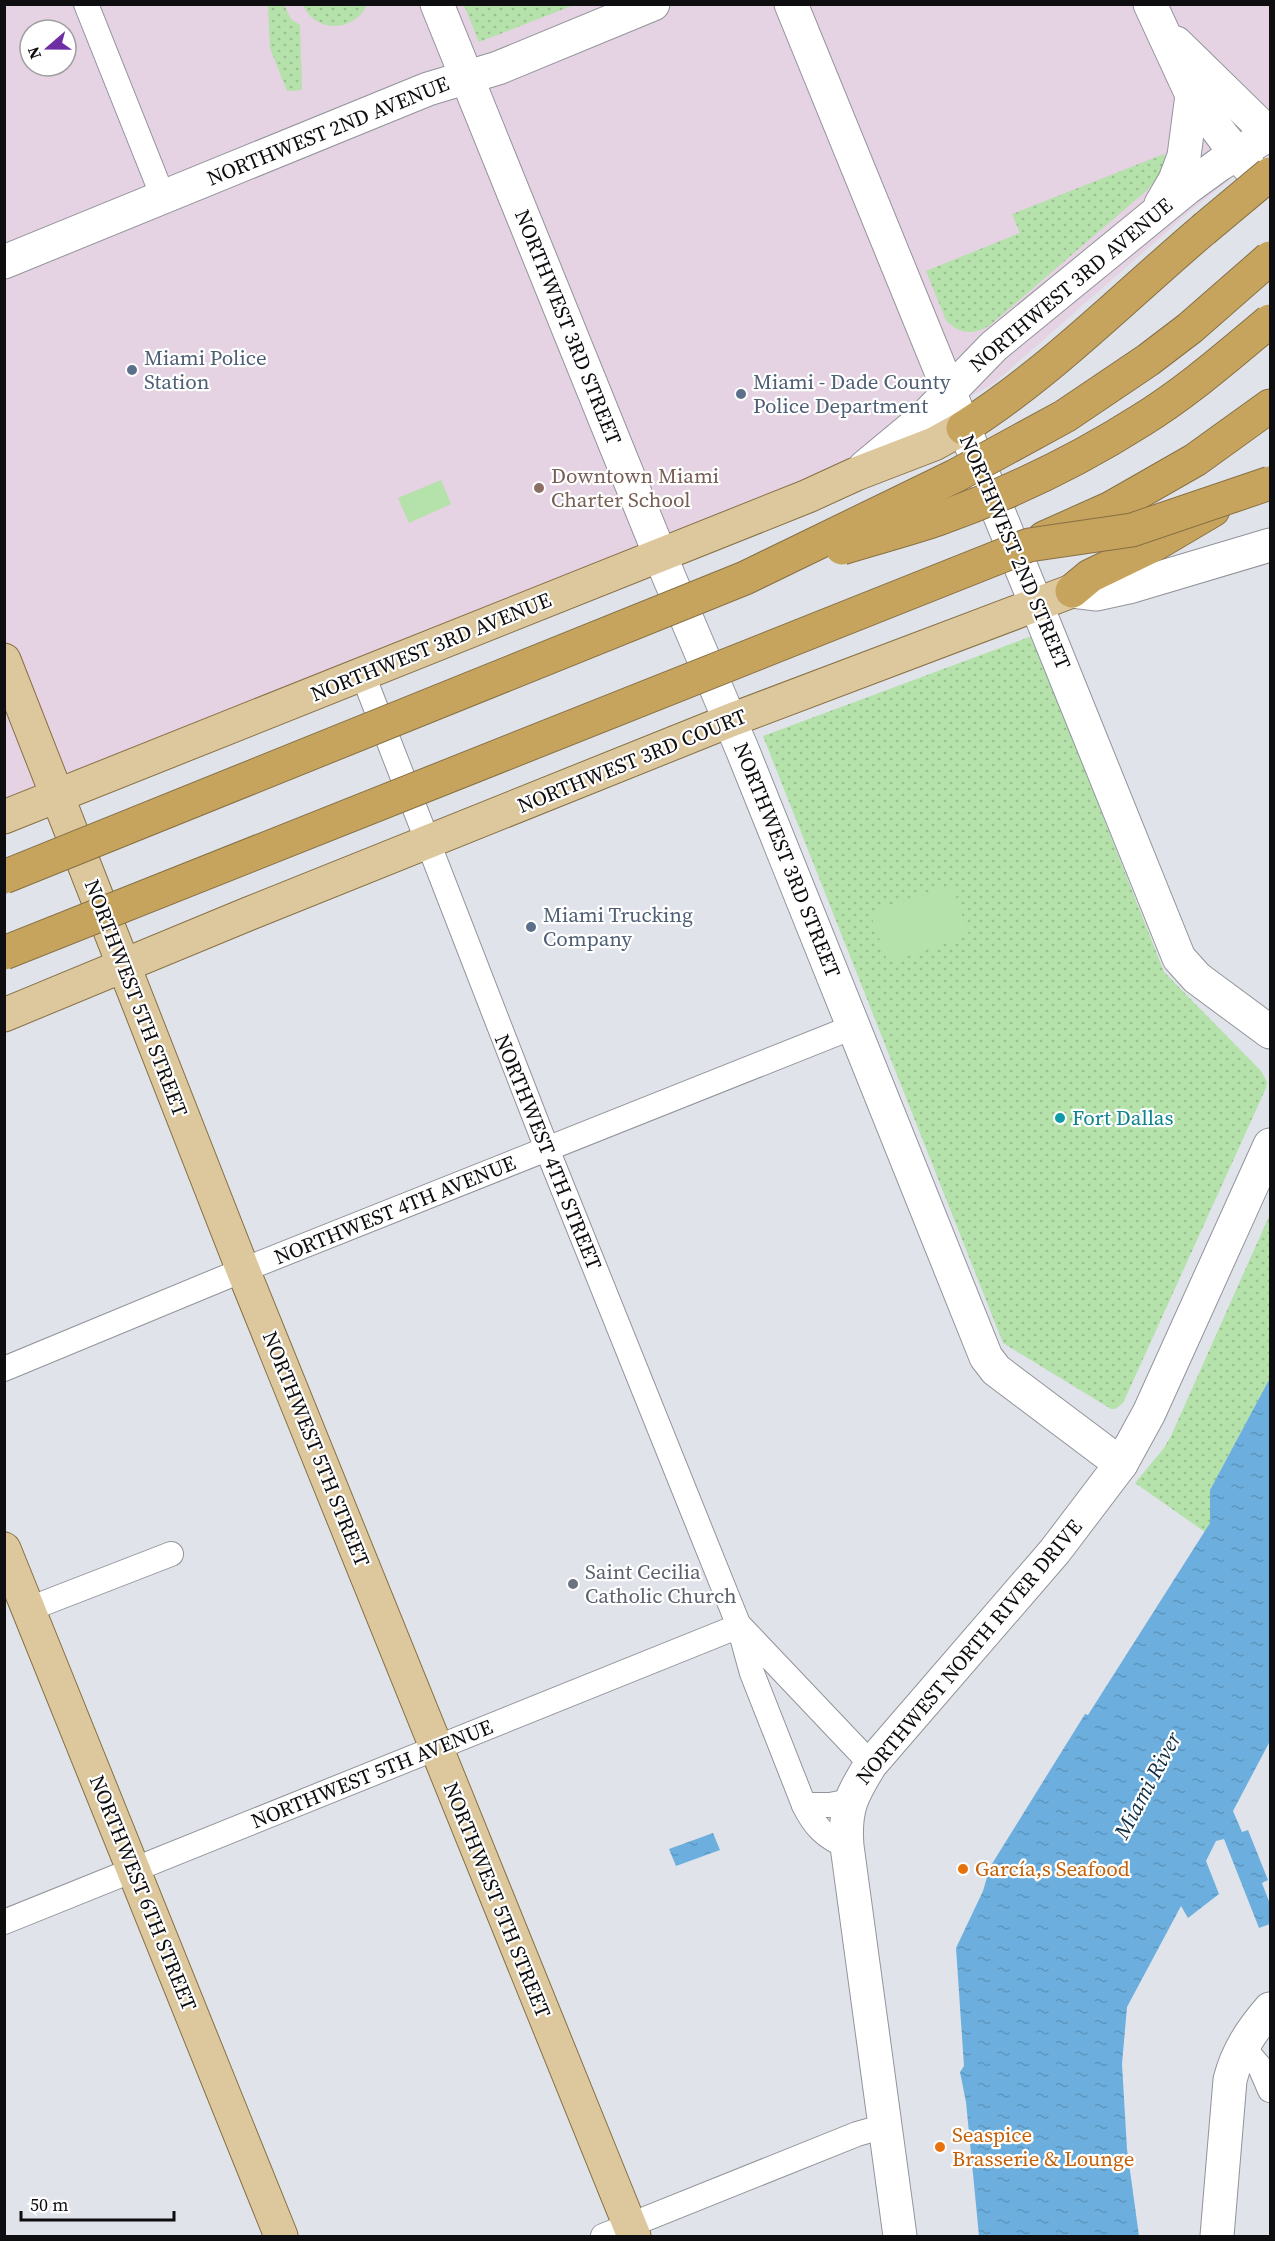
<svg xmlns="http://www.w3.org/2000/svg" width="1275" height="2241" viewBox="0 0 1275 2241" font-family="'Source Serif 4',serif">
<defs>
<pattern id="grass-dots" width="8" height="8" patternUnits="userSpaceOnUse" patternTransform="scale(1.5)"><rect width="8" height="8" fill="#b5e1aa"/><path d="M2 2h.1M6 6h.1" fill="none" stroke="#9ac091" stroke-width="1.8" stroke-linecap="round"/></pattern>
<pattern id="water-ripples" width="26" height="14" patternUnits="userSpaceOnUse" patternTransform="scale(1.5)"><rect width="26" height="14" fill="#6cafde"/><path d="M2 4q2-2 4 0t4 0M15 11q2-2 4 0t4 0" fill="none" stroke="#5c95bd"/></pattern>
</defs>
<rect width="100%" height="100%" fill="#e0e3ea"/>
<path fill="#e5d2e2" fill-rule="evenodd" d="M5 5H1270V147L1189 212 994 383 835 473 5 802ZM30 30H66V66H30Z"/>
<g fill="url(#grass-dots)">
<path d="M268 5H284L291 19 300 25 302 90 287 91 270 48Z"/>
<path d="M303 5H367C354 32 316 34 303 5Z"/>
<path d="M464 5H574L479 42Z"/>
<path d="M1164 154 1166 161 1162 173 1146 191 990 325C975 335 959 335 946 320L926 271 1020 233 1012 214Z"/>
<path d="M1032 636 1164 972 1261 1071 1267 1082 1266 1088 1123 1403 1115 1409H1111L1003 1343 763 736Z"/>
<path d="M1270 1214V1378L1210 1490V1523L1205 1532 1135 1483 1164 1448 1171 1436Z"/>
</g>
<g fill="#b5e1aa">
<path d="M441 480 451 504 409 523 398 498Z"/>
<path d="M952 885 969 935 888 963 870 913Z"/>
</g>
<g fill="url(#water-ripples)">
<path d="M1270 1378V1741L1233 1811 1242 1832 1248 1830 1268 1880 1262 1883 1270 1904V1924L1259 1928 1224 1839 1216 1841 1206 1861 1219 1894 1188 1918 1181 1906 1127 2007 1122 2064 1127 2149 1139 2236H979L966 2102 960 2072 964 2066 956 1948 983 1891 990 1867 1085 1714 1088 1715 1210 1523V1490Z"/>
<path d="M713 1833 720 1850 676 1866 669 1849Z"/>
</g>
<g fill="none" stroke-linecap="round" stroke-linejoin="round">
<g stroke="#92949b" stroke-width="26">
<g id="street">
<path d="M86 4 163 197"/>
<path d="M363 675 547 1149 739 1626 752 1673 804 1805C814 1826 826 1838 847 1846"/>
<path d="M4 1369 243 1270 853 1027"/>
<path d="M29 1609 171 1554"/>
<path d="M741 1627 871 1764"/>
<path d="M804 1805H830L850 1801"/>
<path d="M4 1922 739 1626"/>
<path d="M1242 2046 1260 2067 1270 2090"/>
<path d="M603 2236 857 2134 885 2126"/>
</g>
</g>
<g stroke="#92949b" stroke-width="35">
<g id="secondary">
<path d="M437 4 669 577 742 749 986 1357 996 1370 1121 1464"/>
<path d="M791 4C920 323 1052 639 1179 958L1197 978 1270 1032"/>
<path d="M1150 4 1192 95 1224 138 1252 171"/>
<path d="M1176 43 1270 135"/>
<path d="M1161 204 1175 180 1184 156 1192 95"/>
<path d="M4 262 428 89 498 68 653 4"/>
<path d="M865 467 924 418 994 346 1187 188 1220 164 1270 134"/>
<path d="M1072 591 1097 594 1129 587 1270 545"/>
<path d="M900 2236 847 1846C844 1809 852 1794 871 1764L1055 1551 1121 1464 1149 1413 1270 1145"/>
<path d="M1217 2236 1230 2080C1237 2052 1251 2031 1270 2009"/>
</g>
</g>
<g stroke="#867043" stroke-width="35">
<g id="primary">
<path d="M4 660 243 1270 634 2236"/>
<path d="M4 817 808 496 856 474 934 444 963 428"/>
<path d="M4 1015 248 914 731 720 1072 591"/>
<path d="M4 1549 281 2236"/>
</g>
</g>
<g stroke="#867043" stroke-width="35">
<g id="highway">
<path d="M963 428C1051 372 1124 297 1203 230"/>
<path d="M1044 538 1111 508 1195 460 1270 406"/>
<path d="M1072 591 1090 576 1152 546 1213 510"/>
</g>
</g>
<use href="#street" stroke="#fff" stroke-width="24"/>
<use href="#secondary" stroke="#fff" stroke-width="33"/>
<use href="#primary" stroke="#ddc89e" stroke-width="33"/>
<use href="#highway" stroke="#c7a45e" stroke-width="33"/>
<g stroke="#867043" stroke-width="35" stroke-linecap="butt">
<g id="highway-bridge">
<path d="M1203 230 1270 174"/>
<path d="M842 548C874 538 906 530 938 519 1008 494 1077 461 1140 421 1187 392 1228 356 1270 321"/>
<path d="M4 877 745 578 955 476 1065 416 1148 360 1190 328 1270 258"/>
<path d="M4 953 1029 545 1132 530 1270 483"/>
</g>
</g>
<use href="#highway-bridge" stroke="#c7a45e" stroke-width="33"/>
</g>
<g fill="#5c6f8a" stroke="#fff" stroke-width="2">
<circle cx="132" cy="370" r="6"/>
<circle cx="741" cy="394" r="6"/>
<circle cx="531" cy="927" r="6"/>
</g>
<circle fill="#8d6e63" stroke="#fff" stroke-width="2" cx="539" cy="488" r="6"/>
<circle fill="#0f9aa8" stroke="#fff" stroke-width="2" cx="1060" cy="1118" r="6"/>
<circle fill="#6b7280" stroke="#fff" stroke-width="2" cx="573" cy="1584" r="6"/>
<g fill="#e8710a" stroke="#fff" stroke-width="2">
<circle cx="963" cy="1869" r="6"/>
<circle cx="940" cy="2147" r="6"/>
</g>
<g text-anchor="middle" stroke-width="4.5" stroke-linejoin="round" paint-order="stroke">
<g font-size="21" fill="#0e0e11" stroke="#fff">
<text transform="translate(328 131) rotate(-22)" y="7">NORTHWEST 2ND AVENUE</text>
<text transform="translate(1071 285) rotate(-40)" y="7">NORTHWEST 3RD AVENUE</text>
<text transform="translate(568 327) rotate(68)" y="7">NORTHWEST 3RD STREET</text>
<text transform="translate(1015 552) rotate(67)" y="7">NORTHWEST 2ND STREET</text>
<text transform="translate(431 647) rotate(-22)" y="7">NORTHWEST 3RD AVENUE</text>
<text transform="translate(632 761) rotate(-22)" y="7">NORTHWEST 3RD COURT</text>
<text transform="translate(787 860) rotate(68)" y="7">NORTHWEST 3RD STREET</text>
<text transform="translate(136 998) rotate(69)" y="7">NORTHWEST 5TH STREET</text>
<text transform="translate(548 1152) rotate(68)" y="7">NORTHWEST 4TH STREET</text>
<text transform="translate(395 1210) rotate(-22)" y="7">NORTHWEST 4TH AVENUE</text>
<text transform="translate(316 1449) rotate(68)" y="7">NORTHWEST 5TH STREET</text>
<text transform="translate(969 1652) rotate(-50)" y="7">NORTHWEST NORTH RIVER DRIVE</text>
<text transform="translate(372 1774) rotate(-22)" y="7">NORTHWEST 5TH AVENUE</text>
<text transform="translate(143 1893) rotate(68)" y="7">NORTHWEST 6TH STREET</text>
<text transform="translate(497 1900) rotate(68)" y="7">NORTHWEST 5TH STREET</text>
</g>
<g font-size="21" fill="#4e5e75" stroke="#fff" text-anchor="start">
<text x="144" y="365">Miami Police<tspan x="144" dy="24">Station</tspan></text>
<text x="753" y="389">Miami - Dade County<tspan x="753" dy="24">Police Department</tspan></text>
<text x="543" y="922">Miami Trucking<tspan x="543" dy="24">Company</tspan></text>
</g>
<g font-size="21" fill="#785e54" stroke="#fff" text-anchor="start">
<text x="551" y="483">Downtown Miami<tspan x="551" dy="24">Charter School</tspan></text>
</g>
<g font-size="21" fill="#0d838f" stroke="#fff" text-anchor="start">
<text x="1072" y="1125">Fort Dallas</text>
</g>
<g font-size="21" fill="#5b616d" stroke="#fff" text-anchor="start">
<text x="585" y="1579">Saint Cecilia<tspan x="585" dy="24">Catholic Church</tspan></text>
</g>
<g font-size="21" fill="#c56008" stroke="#fff" text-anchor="start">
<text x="975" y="1876">García,s Seafood</text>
<text x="952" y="2142">Seaspice<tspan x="952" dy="24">Brasserie &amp; Lounge</tspan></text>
</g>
<g font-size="22" font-style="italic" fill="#102f42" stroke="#fff">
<text transform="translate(1147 1785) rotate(-62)" y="8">Miami River</text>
</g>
</g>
<rect width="1275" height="2241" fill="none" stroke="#0e0e11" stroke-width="12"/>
<g transform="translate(48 48) rotate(250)"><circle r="28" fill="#ffffff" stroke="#9f9fa0" stroke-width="1.5"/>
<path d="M0-4.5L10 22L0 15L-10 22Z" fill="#6e2fa4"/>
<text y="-9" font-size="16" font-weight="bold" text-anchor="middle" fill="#0e0e11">N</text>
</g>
<path d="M21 2211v9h153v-9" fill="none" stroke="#0e0e11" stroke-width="3"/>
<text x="30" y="2211" font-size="18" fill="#0e0e11" stroke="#ffffff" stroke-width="4.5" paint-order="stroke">50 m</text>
</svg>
